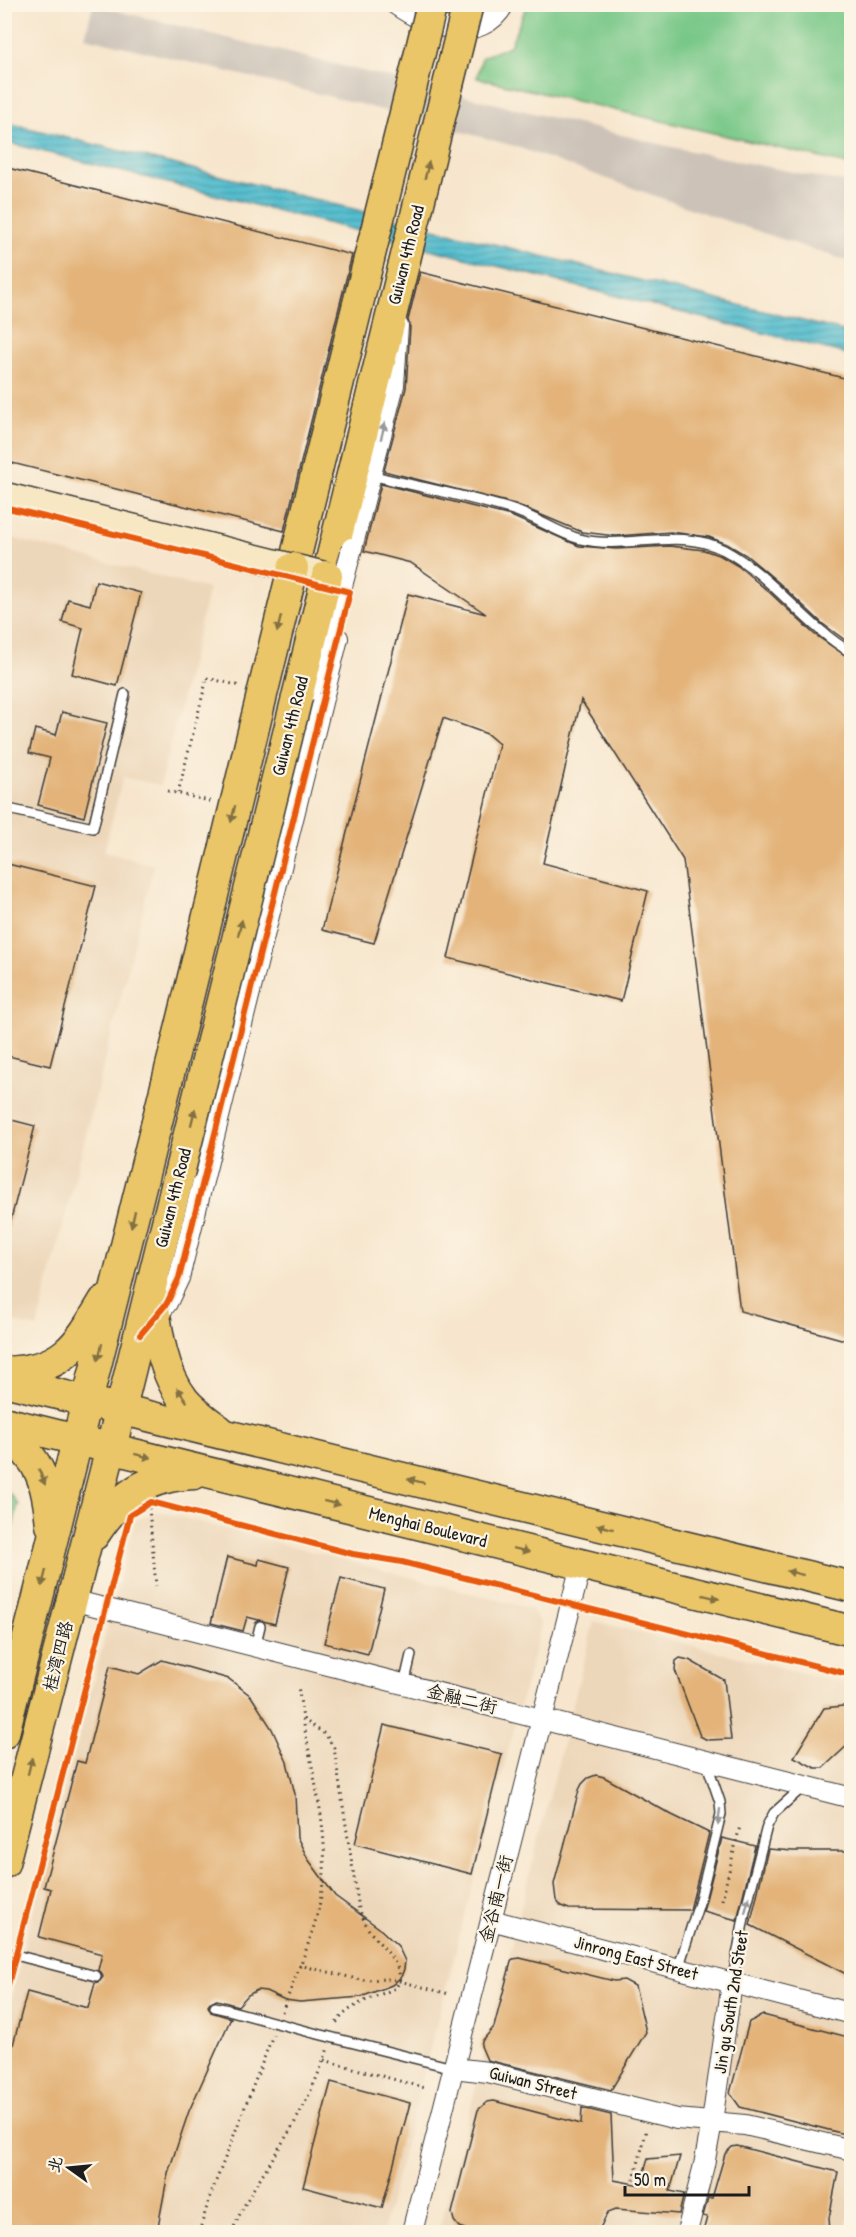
<svg xmlns="http://www.w3.org/2000/svg" width="856" height="2237" viewBox="0 0 856 2237" font-family="'Patrick Hand','LXGW WenKai TC',sans-serif">
<defs>
<pattern id="water-rules" width="6" height="5" patternUnits="userSpaceOnUse" patternTransform="scale(1.5)"><rect width="6" height="5" fill="#54becf"/><path d="M0 2.5h6" fill="none" stroke="#459aa7"/></pattern>
</defs>
<rect width="100%" height="100%" fill="#fcf5e5"/>
<filter id="ink" filterUnits="userSpaceOnUse"><feTurbulence type="fractalNoise" baseFrequency=".0167" numOctaves="2"/><feDisplacementMap in="SourceGraphic" scale="12" xChannelSelector="R" yChannelSelector="G"/><feConvolveMatrix kernelMatrix="1 2 1 2 8 2 1 2 1" color-interpolation-filters="sRGB"/></filter>
<filter id="wash" filterUnits="userSpaceOnUse"><feTurbulence type="fractalNoise" baseFrequency=".008" numOctaves="4" result="noise"/><feDisplacementMap in="SourceGraphic" scale="24" xChannelSelector="R" yChannelSelector="G"/><feGaussianBlur stdDeviation="1.35" result="paint"/><feColorMatrix in="noise" values="0 0 0 0 0 0 0 0 0 0 0 0 0 0 0 0 0 1.4 0 .05"/><feComposite in="paint" operator="in"/></filter>
<g filter="url(#wash)">
<rect width="100%" height="100%" fill="#f7e6cd"/>
<g fill="#edd7ba">
<path d="M4 536 209 589 160 785 123 777 104 852 154 865 37 1328 4 1320Z"/>
<path d="M157 1511 532 1609 541 1625 382 2232H5V2021L135 1521Z"/>
<path d="M594 1621 851 1685 852 2204 845 2232H439Z"/>
</g>
<path fill="#ccc2b8" d="M93 5 667 146 816 177 851 183V262L712 216 514 146 356 103 85 37Z"/>
<g fill="#77c787" stroke="#4a7252" stroke-width="1.5">
<path d="M527 5H851V165L477 78 482 57 510 46Z"/>
<path d="M5 1488 18 1504 7 1553H4Z"/>
</g>
<path fill="url(#water-rules)" stroke="#386d76" stroke-width="1.5" d="M4 122 851 333V355L5 142Z"/>
<g id="blocks">
<g fill="#e3b379">
<path d="M4 167 352 255 284 531 4 461Z"/>
<path d="M420 272 852 380V645L823 624 778 582 746 555 727 544 709 537 671 532 616 536 582 532 515 504 384 471 406 388 410 327 408 320Z"/>
<path d="M381 484 511 516 579 546 616 549 670 546 704 550 721 556 738 566 769 592 814 634 852 660V1342L740 1311 683 860 581 700 543 863 648 891 621 1001 448 958 499 744 487 734 443 718 374 943 322 930 408 594 486 614 411 563 364 551Z"/>
<path d="M96 581 141 593 117 686 72 674 83 628 62 622 68 599 90 605Z"/>
<path d="M62 712 107 723 84 817 38 805 50 758 29 753 35 729 56 735Z"/>
<path d="M4 863 96 886 50 1066 4 1055Z"/>
<path d="M4 1118 35 1126 9 1227H4Z"/>
<path d="M227 1557 258 1565 259 1559 289 1567 275 1624 247 1617 243 1631 211 1623Z"/>
<path d="M341 1578 384 1589 368 1654 324 1643Z"/>
<path d="M680 1658 689 1660 724 1680 731 1739 707 1740 700 1736 675 1670 676 1661Z"/>
<path d="M162 1660 229 1679 251 1696 272 1729 287 1762 295 1794 297 1837 308 1859 335 1896 379 1928 398 1946 405 1961 404 1969 401 1977 392 1985 361 1997 300 2002 285 2000 266 1991 257 1990 248 1995 238 2006 217 2000 211 2002 208 2006 211 2012 231 2018 189 2111 168 2173 157 2232H4V2079L27 1992 88 2008 95 1983 100 1981 103 1977 101 1972 98 1970 102 1954 39 1937 51 1889 44 1887 77 1761 85 1763 110 1666 139 1674Z"/>
<path d="M852 1705V1741L823 1768H815L794 1757 824 1708Z"/>
<path d="M384 1725 502 1754 472 1874 355 1844Z"/>
<path d="M596 1775 604 1777 672 1815 709 1833 690 1910 569 1909 561 1906 556 1900 554 1884 579 1790 582 1784 588 1778Z"/>
<path d="M722 1838 755 1846 737 1920 703 1911Z"/>
<path d="M768 1849 793 1851H852V1977L750 1925Z"/>
<path d="M520 1958 614 1981 624 1980 635 1986 646 2032 611 2090 487 2060 481 2046 482 2041 494 2027 511 1962 513 1959Z"/>
<path d="M763 2015 852 2038V2136L740 2107 730 2093 749 2022Z"/>
<path d="M331 2082 410 2103 382 2208 303 2187Z"/>
<path d="M494 2101 581 2124 582 2108 611 2115 614 2180 640 2185 648 2159 680 2156 670 2191 684 2194 679 2214 616 2209 608 2212 598 2232H465V2229L459 2227 454 2221 452 2213 478 2110 487 2102Z"/>
<path d="M737 2146 838 2172 829 2218 830 2232H703L707 2217 703 2216 708 2198H712L725 2154 732 2147Z"/>
</g>
</g>
</g>
<g filter="url(#ink)">
<use href="#blocks" fill-opacity="0" stroke="#3d3a37" stroke-width="1.5"/>
<g fill="none" stroke-linecap="round" stroke-linejoin="round">
<g stroke="#3d3a37" stroke-width="12">
<g id="lane">
<path d="M371 475C418 487 467 496 513 510 536 517 557 533 580 539 628 551 677 526 724 550 773 576 804 625 852 653"/>
<path d="M4 808 93 828 125 694"/>
<path d="M255 1647 260 1626"/>
<path d="M404 1685 411 1655"/>
<path d="M4 1952 96 1976"/>
<path d="M678 1969 699 1903 721 1814 720 1802 706 1761"/>
<path d="M732 1983 745 1912 767 1826 774 1813 804 1786"/>
<path d="M215 2007 228 2010"/>
<path d="M310 2032 453 2068"/>
</g>
</g>
<g stroke="#3d3a37" stroke-width="22">
<g id="street">
<path d="M395 4C426 26 481 47 504 4"/>
<path d="M352 548 394 385 398 326"/>
<path d="M152 1322 167 1303 179 1278 338 638"/>
<path d="M72 1600 852 1798"/>
<path d="M491 1920 852 2014"/>
<path d="M453 2068 488 2072 677 2119 745 2125 852 2150"/>
<path d="M412 2232 581 1565"/>
<path d="M687 2232 704 2165 712 2122 732 1983"/>
</g>
</g>
<g stroke="#3d3a37" stroke-width="33">
<g id="primary">
<path d="M293 568 369 259"/>
<path d="M327 576 403 268"/>
<path d="M153 1299C157 1333 163 1373 184 1400 194 1412 207 1421 219 1430"/>
<path d="M4 1372C63 1370 76 1348 104 1301"/>
<path d="M4 1381 852 1587"/>
<path d="M4 1422 852 1631"/>
<path d="M4 1433C41 1458 47 1483 51 1525"/>
<path d="M94 1535C119 1496 147 1476 194 1474"/>
<path d="M4 1733 181 1026"/>
<path d="M4 1863 111 1448 179 1174"/>
</g>
</g>
<g stroke="#3d3a37" stroke-width="3" stroke-dasharray="1.5 4.5" stroke-linecap="butt">
<path d="M168 791 213 802"/>
<path d="M178 793 207 678"/>
<path d="M149 1508 156 1586"/>
<path d="M303 1719 326 1735 334 1748 359 1909C362 1916 365 1923 369 1930 378 1944 413 1972 394 1989 373 1998 348 2004 335 2025"/>
<path d="M722 1900 740 1826"/>
<path d="M299 1965 361 1980 392 1979 449 1994"/>
<path d="M282 2012C297 1972 316 1932 322 1890 330 1838 316 1791 307 1740 303 1722 301 1704 298 1686"/>
<path d="M324 2060 425 2088"/>
<path d="M634 2180 647 2128"/>
<path d="M199 2232 211 2194 273 2035"/>
<path d="M232 2232C245 2199 265 2171 284 2140 302 2112 317 2080 328 2048"/>
</g>
<use href="#lane" stroke="#fff" stroke-width="9"/>
<use href="#street" stroke="#fff" stroke-width="20"/>
<use href="#primary" stroke="#eac669" stroke-width="30"/>
<g stroke="#3d3a37" stroke-width="12" stroke-linecap="butt">
<path id="lane-bridge" d="M228 2010 310 2032"/>
</g>
<g stroke="#3d3a37" stroke-width="22" stroke-linecap="butt">
<path id="street-bridge" d="M310 690 323 659 352 548"/>
</g>
<g stroke="#3d3a37" stroke-width="30" stroke-linecap="butt">
<path id="secondary-bridge" d="M4 496 327 576"/>
</g>
<g stroke="#3d3a37" stroke-width="33" stroke-linecap="butt">
<g id="primary-bridge">
<path d="M369 259 432 4"/>
<path d="M403 268 468 4"/>
<path d="M181 1026 293 568"/>
<path d="M179 1174 327 576"/>
</g>
</g>
<path stroke="#3d3a37" stroke-width="3" stroke-dasharray="1.5 4.5" stroke-linecap="butt" d="M207 678 241 686"/>
<use href="#lane-bridge" stroke="#fff" stroke-width="9"/>
<use href="#street-bridge" stroke="#fff" stroke-width="20"/>
<use href="#secondary-bridge" stroke="#f7e8c3" stroke-width="27"/>
<use href="#primary-bridge" stroke="#eac669" stroke-width="30"/>
<g stroke="#fcf5e5" stroke-width="10">
<g id="cycleway">
<path d="M4 507 350 592 179 1278 167 1303 140 1335"/>
<path d="M4 2000 130 1515 151 1502 353 1554 402 1562 852 1675"/>
</g>
</g>
<use href="#cycleway" stroke="#e8590c" stroke-width="6"/>
</g>
<defs><path id="oneway-solid" d="M-6-.8H1V-3.2L6.5 0L1 3.2V.8H-6Z" transform="scale(1.5)"/></defs>
<g fill="#837142">
<use href="#oneway-solid" transform="translate(427 170) rotate(-76)"/>
<use href="#oneway-solid" transform="translate(279 624) rotate(104)"/>
<use href="#oneway-solid" transform="translate(233 814) rotate(104)"/>
<use href="#oneway-solid" transform="translate(240 928) rotate(-76)"/>
<use href="#oneway-solid" transform="translate(193 1117) rotate(-76)"/>
<use href="#oneway-solid" transform="translate(133 1219) rotate(104)"/>
<use href="#oneway-solid" transform="translate(100 1352) rotate(104)"/>
<use href="#oneway-solid" transform="translate(182 1395) rotate(-126)"/>
<use href="#oneway-solid" transform="translate(143 1456) rotate(14)"/>
<use href="#oneway-solid" transform="translate(42 1477) rotate(68)"/>
<use href="#oneway-solid" transform="translate(416 1481) rotate(-166)"/>
<use href="#oneway-solid" transform="translate(332 1503) rotate(14)"/>
<use href="#oneway-solid" transform="translate(605 1527) rotate(-166)"/>
<use href="#oneway-solid" transform="translate(521 1550) rotate(14)"/>
<use href="#oneway-solid" transform="translate(795 1573) rotate(-166)"/>
<use href="#oneway-solid" transform="translate(44 1578) rotate(104)"/>
<use href="#oneway-solid" transform="translate(711 1597) rotate(14)"/>
<use href="#oneway-solid" transform="translate(30 1766) rotate(-76)"/>
</g>
<g fill="#999">
<use href="#oneway-solid" transform="translate(383 431) rotate(-75)"/>
<use href="#oneway-solid" transform="translate(719 1817) rotate(97)"/>
<use href="#oneway-solid" transform="translate(747 1905) rotate(-76)"/>
</g>
</g>
<g text-anchor="middle" stroke-width="4.5" stroke-linejoin="round" paint-order="stroke">
<g font-size="18" fill="#1c1c1c" stroke="#fcf5e5">
<text transform="translate(406 255) rotate(-76)" y="6">Guiwan 4th Road</text>
<text transform="translate(290 726) rotate(-76)" y="6">Guiwan 4th Road</text>
<text transform="translate(173 1198) rotate(-76)" y="6">Guiwan 4th Road</text>
<text transform="translate(428 1527) rotate(14)" y="6">Menghai Boulevard</text>
<text transform="translate(58 1656) rotate(-76)" y="6">桂湾四路</text>
<text transform="translate(462 1699) rotate(14)" y="6">金融二街</text>
<text transform="translate(496 1899) rotate(-76)" y="6">金谷南一街</text>
<text transform="translate(636 1958) rotate(15)" y="6">Jinrong East Street</text>
<text transform="translate(731 2002) rotate(-81)" y="6">Jin‘gu South 2nd Steet</text>
<text transform="translate(533 2083) rotate(14)" y="6">Guiwan Street</text>
</g>
</g>
<rect width="856" height="2237" fill="none" stroke="#fcf5e5" stroke-width="24"/>
<g transform="translate(69 2168) rotate(285)" stroke="#fcf5e5" stroke-width="4.5" paint-order="stroke">
<path d="M0-4.5L10 22L0 15L-10 22Z" fill="#1c1c1c"/>
<text y="-9" font-size="16" font-weight="bold" text-anchor="middle" fill="#1c1c1c">北</text>
</g>
<path d="M625 2186v9h124v-9" fill="none" stroke="#1c1c1c" stroke-width="3"/>
<text x="634" y="2186" font-size="18" fill="#1c1c1c" stroke="#fcf5e5" stroke-width="4.5" paint-order="stroke">50 m</text>
</svg>
